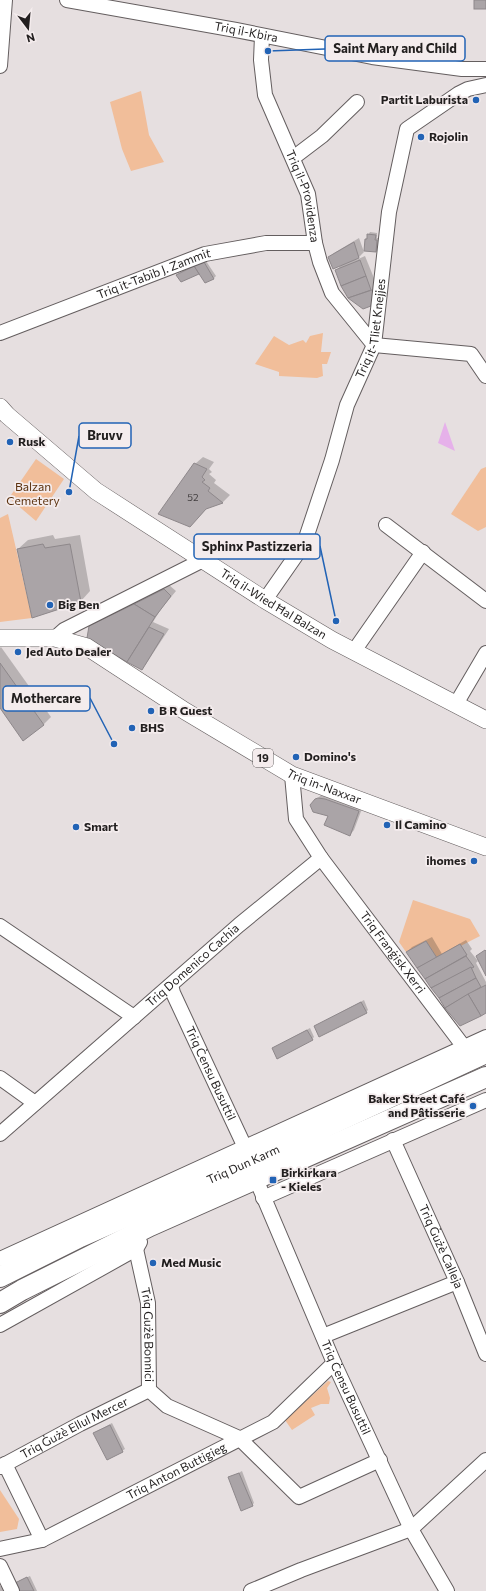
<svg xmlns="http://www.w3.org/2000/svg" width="486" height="1591" viewBox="0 0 486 1591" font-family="Commissioner,sans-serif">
<rect width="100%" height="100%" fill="#e6dfe0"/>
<g fill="#f1be9a">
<path d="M141 91 149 135 164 162 131 171 122 149 110 102Z"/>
<path d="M323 333 321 352H331L327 364H322L323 376 317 378 279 376V372L255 364 274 336 289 345 303 340 306 343 310 336Z"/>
<path d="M36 459 64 479 36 521 9 498Z"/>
<path d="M486 467V527L478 531 451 514 481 469Z"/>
<path d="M8 514 32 618 0 622V518Z"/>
<path d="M413 900 470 919 480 936 437 958 426 941 406 952 399 942Z"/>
<path d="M328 1381 331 1382 327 1388 330 1398 329 1404H321L311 1408 315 1415 292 1430 285 1420Z"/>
<path d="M0 1490 19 1519 17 1529 0 1532Z"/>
</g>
<path fill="#e6b1ea" d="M445 422 455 451 438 443Z"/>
<g fill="#0003">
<path d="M370 232 377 233V238H379L378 249 376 251 366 239Z"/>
<path d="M359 238 364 252 356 260 365 256 378 288 376 300 371 306 363 308 349 297 336 271 342 264 329 258 334 253Z"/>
<path d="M206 261 216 276 214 278 200 273 181 281 177 275Z"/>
<path d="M203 457 214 462 209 469 212 472 209 474 216 480 214 483 230 495 223 502 207 508 190 526 195 464Z"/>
<path d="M53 535 55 539 80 535 90 591 81 601 18 549 28 540Z"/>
<path d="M169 585 176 591 161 609 153 622 169 629 146 664 141 669 88 638 90 626 98 619Z"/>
<path d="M1 647 51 717 43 725 0 707V648Z"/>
<path d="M321 795 363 806 354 830 350 835 316 800Z"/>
<path d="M432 937 442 954 466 940 472 949 470 951 478 961 476 963 486 982V1012L432 988 407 952 412 947Z"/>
<path d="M364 1000 368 1010 366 1012 315 1026Z"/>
<path d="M310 1028 314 1037 312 1039 273 1048Z"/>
<path d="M112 1423 125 1449 108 1459 94 1433Z"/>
<path d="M242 1471 254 1503 252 1505 229 1478Z"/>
<path d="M30 1576 37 1591H20L19 1581Z"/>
<path d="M6 1585 9 1591H0V1586Z"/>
</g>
<g fill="#aaa4a7" stroke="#8e888b">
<rect x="474" y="0" width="12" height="9"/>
<path d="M367 234 376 235 375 240H377L376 252 364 251 365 239H367Z"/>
<path d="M354 242 359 258 333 269 328 257Z"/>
<path d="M360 260 366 276 341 286 335 270Z"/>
<path d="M204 262 214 279 205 283 194 266Z"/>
<path d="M194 266 199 274 181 282 176 275Z"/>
<path d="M366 276 371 290 348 298 341 286Z"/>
<path d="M372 290 374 293 371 306 363 309 348 298Z"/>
<path d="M194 463 207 469 202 477 205 480 202 482 210 488 208 491 223 503 206 509 190 527 158 514Z"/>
<path d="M43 544 45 548 70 544 81 602 32 618 17 549Z"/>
<path d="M164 589 171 596 155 617 134 604Z"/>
<path d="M134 604 155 617 127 662 87 638 89 626Z"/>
<path d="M149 627 164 634 142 670 127 662Z"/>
<path d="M0 663 44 725 23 741 0 708Z"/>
<path d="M318 798 325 799 359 811 350 836 324 825 328 816 313 812 310 805 315 799Z"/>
<path d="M426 941 437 958 417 968 406 952Z"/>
<path d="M460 944 467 955 425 979 417 968Z"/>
<path d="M485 950 486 951V976L476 956Z"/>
<path d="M466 956 474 967 431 988 425 979Z"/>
<path d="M471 967 476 978 439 998 431 988Z"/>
<path d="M476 978 481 987 445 1008 439 998Z"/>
<path d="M486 985V1013L481 1016 468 994Z"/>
<path d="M468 994 481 1016 460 1026 445 1008Z"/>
<path d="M361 1002 367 1013 319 1037 314 1026Z"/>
<path d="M307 1030 313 1040 277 1059 272 1048Z"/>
<path d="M110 1425 123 1452 107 1460 93 1433Z"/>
<path d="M239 1473 253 1506 241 1511 228 1477Z"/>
<path d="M27 1577 34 1591H19L15 1583Z"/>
</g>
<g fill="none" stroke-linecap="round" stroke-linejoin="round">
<g stroke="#645e5f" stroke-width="16">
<g id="minor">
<path id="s1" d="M67 0 236 30 372 57 462 69H486"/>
<path id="s2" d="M262 36 261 60 265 95 308 194 315 243 320 262 332 293 374 345 471 354 486 376"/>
<path d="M0 66 5 0"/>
<path d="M293 158 322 136 357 102"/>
<path id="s3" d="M0 333 205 254 266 243H315"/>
<path d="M386 525 486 601"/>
<path id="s4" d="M265 600 304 544 332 460 347 405 374 345 389 212 407 129 458 94 468 89 486 85"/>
<path d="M55 638 64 630 203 560"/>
<path d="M354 651 423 552"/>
<path d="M456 704 486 653"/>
<path id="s5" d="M292 775 296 819 321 858 464 1047"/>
<path d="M0 926 134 1017"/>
<path id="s6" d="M171 985 173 993 249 1156"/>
<path d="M0 1078 35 1103"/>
<path id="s7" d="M0 1134 239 925 321 858"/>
<path id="s8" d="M393 1140 457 1282 486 1354"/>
<path id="s9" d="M256 1179 334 1363 411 1529 447 1591"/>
<path d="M263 1198 486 1100"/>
<path id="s10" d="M136 1249 148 1303 149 1390 167 1406 239 1438 299 1497 380 1460"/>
<path d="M0 1259 486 1037"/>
<path d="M0 1325 136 1249 140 1242"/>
<path d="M323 1336 457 1282"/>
<path d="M5 1464 42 1540"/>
<path id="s11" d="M0 1467 80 1424 149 1390"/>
<path id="s12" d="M0 1549 42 1540 273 1422 334 1363"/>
<path d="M0 1566 12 1591"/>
<path d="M251 1591 301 1570 411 1529 486 1460"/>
</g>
</g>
<g stroke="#645e5f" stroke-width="18">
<g id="major">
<path id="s13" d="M0 407 7 415 96 491 265 600 332 640 486 720"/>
<path id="s14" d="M0 638H55L87 647 185 711 292 775 486 847"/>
</g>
</g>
<g stroke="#645e5f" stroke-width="22">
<g id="highway">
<path id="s15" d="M0 1277 80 1237 252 1161 486 1053"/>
<path d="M0 1303 22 1290 150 1226 486 1077"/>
</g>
</g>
<use href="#minor" stroke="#fff" stroke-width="14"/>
<use href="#major" stroke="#fff" stroke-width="17"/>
<use href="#highway" stroke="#fff" stroke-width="20"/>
</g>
<g fill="#2263b5" stroke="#f4eced" stroke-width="1.5">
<circle cx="476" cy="100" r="4"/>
<circle cx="421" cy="137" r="4"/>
<circle cx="10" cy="442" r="4"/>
<circle cx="50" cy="605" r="4"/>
<circle cx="18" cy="652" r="4"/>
<circle cx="151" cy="711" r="4"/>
<circle cx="132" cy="728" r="4"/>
<circle cx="296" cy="757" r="4"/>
<circle cx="387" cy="825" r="4"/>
<circle cx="76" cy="827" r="4"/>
<circle cx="474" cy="861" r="4"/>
<circle cx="473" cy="1106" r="4"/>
<rect x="269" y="1176" width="8" height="8" rx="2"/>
<circle cx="153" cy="1263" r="4"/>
</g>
<g text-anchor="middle" stroke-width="3.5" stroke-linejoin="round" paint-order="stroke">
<g font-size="10" fill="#444041">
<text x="193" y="501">52</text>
</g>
<rect fill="#f4eced" stroke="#615c5d" stroke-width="1" x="253" y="749" width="20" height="18" rx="3"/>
<g font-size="11" font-weight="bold" fill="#221f1f">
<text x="263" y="762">19</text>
</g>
<g font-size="12" fill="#221f1f" stroke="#f4eced">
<text dy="4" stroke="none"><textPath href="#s1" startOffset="182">Triq il-Kbira</textPath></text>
<text dy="4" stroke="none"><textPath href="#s2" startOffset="168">Triq il-Providenza</textPath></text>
<text dy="4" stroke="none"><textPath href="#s3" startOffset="165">Triq it-Tabib J. Zammit</textPath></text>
<text dy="4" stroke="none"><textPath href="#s4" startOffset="295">Triq it-Tliet Knejjes</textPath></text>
<text dy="4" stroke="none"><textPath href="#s13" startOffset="338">Triq il-Wied Ħal Balzan</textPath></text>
<text dy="4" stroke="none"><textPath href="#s14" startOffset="364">Triq in-Naxxar</textPath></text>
<text dy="4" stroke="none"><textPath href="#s5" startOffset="209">Triq Franġisk Xerri</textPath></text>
<text dy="4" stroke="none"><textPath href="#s7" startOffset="256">Triq Domenico Cachia</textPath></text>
<text dy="4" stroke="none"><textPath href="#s6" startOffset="97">Triq Ċensu Busuttil</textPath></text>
<text dy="4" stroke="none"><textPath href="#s15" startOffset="268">Triq Dun Karm</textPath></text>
<text dy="4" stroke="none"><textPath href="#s8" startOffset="117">Triq Ġużè Calleja</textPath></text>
<text dy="4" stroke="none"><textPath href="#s10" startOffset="87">Triq Gużè Bonnici</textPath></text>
<text dy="4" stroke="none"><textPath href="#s9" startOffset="227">Triq Ċensu Busuttil</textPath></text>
<text dy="4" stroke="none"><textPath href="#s11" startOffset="84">Triq Ġużè Ellul Mercer</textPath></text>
<text dy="4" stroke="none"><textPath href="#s12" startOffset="194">Triq Anton Buttigieg</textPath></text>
</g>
<g font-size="12" font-weight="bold" fill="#221f1f" stroke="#f4eced" text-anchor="start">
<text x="468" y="104" text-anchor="end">Partit Laburista</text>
<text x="429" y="141">Rojolin</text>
<text x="18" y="446">Rusk</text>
<text x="58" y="609">Big Ben</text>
<text x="26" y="656">Jed Auto Dealer</text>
<text x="159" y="715">B R Guest</text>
<text x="140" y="732">BHS</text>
<text x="304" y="761">Domino's</text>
<text x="395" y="829">Il Camino</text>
<text x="84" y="831">Smart</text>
<text x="466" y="865" text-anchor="end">ihomes</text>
<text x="465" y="1103" text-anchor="end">Baker Street Café<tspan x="465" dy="14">and Pâtisserie</tspan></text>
<text x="281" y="1177">Birkirkara<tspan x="281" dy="14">- Kieles</tspan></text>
<text x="161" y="1267">Med Music</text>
</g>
<g font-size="12" fill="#5b320f" stroke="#f4eced">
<text x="33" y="491">Balzan<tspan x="33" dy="14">Cemetery</tspan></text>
</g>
</g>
<path fill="none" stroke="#2263b5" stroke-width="1.5" d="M268 51L325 49M69 492L79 436M336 621L320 546M114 744L90 698"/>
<g fill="#2263b5" stroke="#f4eced" stroke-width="1.5">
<circle cx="268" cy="51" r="4"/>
<circle cx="69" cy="492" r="4"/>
<circle cx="336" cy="621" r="4"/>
<circle cx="114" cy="744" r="4"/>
</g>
<g fill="#f4eced" stroke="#2263b5" stroke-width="1.5">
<rect x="325" y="36" width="140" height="25" rx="4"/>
<rect x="79" y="423" width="52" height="25" rx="4"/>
<rect x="194" y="534" width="126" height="25" rx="4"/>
<rect x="3" y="686" width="87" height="25" rx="4"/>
</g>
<g font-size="13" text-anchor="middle" font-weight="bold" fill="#221f1f">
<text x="395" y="53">Saint Mary and Child</text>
<text x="105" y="440">Bruvv</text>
<text x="257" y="551">Sphinx Pastizzeria</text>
<text x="46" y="703">Mothercare</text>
</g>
<g transform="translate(28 28) rotate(164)" stroke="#f4eced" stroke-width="3" paint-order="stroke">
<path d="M0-3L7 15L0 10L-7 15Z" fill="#221f1f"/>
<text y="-6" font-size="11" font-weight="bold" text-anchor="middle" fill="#221f1f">N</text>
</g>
</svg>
